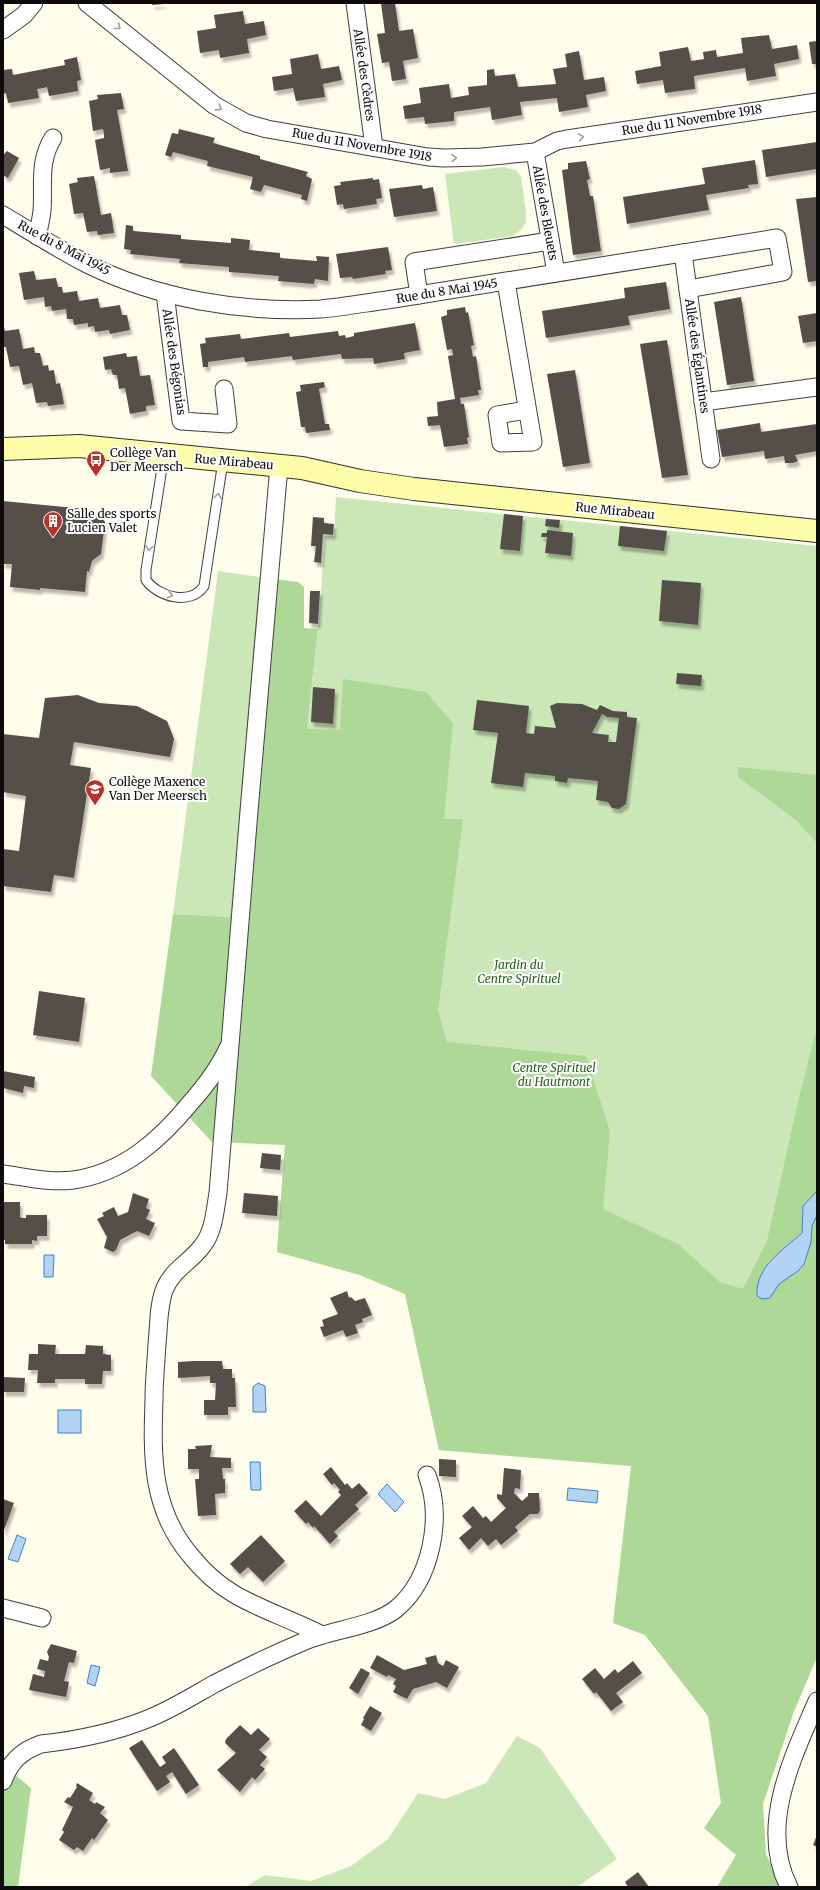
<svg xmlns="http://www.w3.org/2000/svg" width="820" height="1890" viewBox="0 0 820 1890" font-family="Merriweather,serif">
<defs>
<filter id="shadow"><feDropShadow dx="2.5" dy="4.5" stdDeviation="1" flood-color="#0004"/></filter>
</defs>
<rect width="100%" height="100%" fill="#fefdec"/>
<g fill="#cbe7b7">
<path d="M503 167 516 170 521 176 526 212V222L522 229 513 236 454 244 445 174Z"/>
<path d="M336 497 817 546V1481L439 1450 405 1294 360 1275 277 1252 285 1145 307 729 318 629 325 536H334Z"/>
<path d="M218 571 259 577 230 917 173 914Z"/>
<path d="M517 1736 540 1748 617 1859 577 1887H245L265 1875 311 1881 351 1866 388 1839 418 1793 445 1799 486 1783Z"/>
</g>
<g fill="#add897">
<path d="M259 577 298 582 304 587V628L318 629 307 729 340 730 343 679 426 692 453 723 444 819H463L438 1011 447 1042 586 1056 610 1132 603 1209 678 1244 720 1282 743 1289 767 1241 798 1102 817 1027V1191L803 1206V1233L768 1262 770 1298 779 1284 798 1271 811 1242 812 1226 817 1215V1657L793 1714 763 1804 766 1854 781 1887H717L736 1855 704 1828 721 1803 708 1716 645 1635 613 1623 631 1466 439 1450 405 1294 360 1275 277 1252 285 1145 212 1142 151 1076 173 914 230 917Z"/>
<path d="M738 767 817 775V843L796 820 738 777Z"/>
<path d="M3 1765 31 1788 18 1887H3Z"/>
</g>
<g fill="#b2d4f4" stroke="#3b81c9">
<path d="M817 1191V1215L812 1226 811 1242 804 1264 798 1271 779 1284 770 1298 762 1299 757 1296C755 1267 783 1250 802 1233L803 1206Z"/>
<path d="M44 1255H54L53 1277H44Z"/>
<path d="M258 1383 265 1386 266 1412H253V1387Z"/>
<rect x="58" y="1410" width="23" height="23"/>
<path d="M250 1462H260L261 1490H251Z"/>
<path d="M387 1484 404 1502 395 1512 378 1494Z"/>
<path d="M568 1488 598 1491 597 1503 567 1500Z"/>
<path d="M17 1535 26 1539 18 1562 8 1559Z"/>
<path d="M91 1665 100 1667 95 1686 87 1683Z"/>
</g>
<g fill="#544f49" fill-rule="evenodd" filter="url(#shadow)">
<path d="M152 3H164V4L152 5Z"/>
<path d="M381 3H395L399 31 413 29 418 58 403 61 406 79 392 81 389 62 382 63 377 34 385 33Z"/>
<path d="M243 11 245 24 264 21 266 35 247 39 249 53 220 58 219 50 200 53 197 31 216 28 214 15Z"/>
<path d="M769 35 772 49 797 45 799 59 774 64 776 76 747 81 745 68 694 76 695 89 665 93 663 80 637 84 635 71 661 66 659 52 688 47 691 61 704 59 703 52 716 50 717 57 743 53 741 38Z"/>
<path d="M817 41V64H812L809 42Z"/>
<path d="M579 51 584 80 604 77 606 91 586 95 588 107 559 112 557 98 520 102 522 115 492 120 490 107 454 112V121L425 124 424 117 405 119 403 106 421 103 419 88 449 84 451 98 469 95 468 87 487 85V70L494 69 495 76 515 74 518 87 556 84 553 69 567 67 565 54Z"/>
<path d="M318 54 321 69 339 66 342 80 323 84 325 97 296 101 293 88 274 91 272 77 292 74 290 59Z"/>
<path d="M77 57 81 80 77 81 78 91 49 96 47 87 43 88 37 89 39 98 8 103 6 93 3 94V70L12 69 13 75 65 65 64 60Z"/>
<path d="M121 93 124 109 117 110 128 171 110 173V168L100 170 95 140 104 138V134L103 129 93 131 89 101 98 99 97 95Z"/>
<path d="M179 129 215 138 213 143 260 156V159L308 172 306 176 312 179 307 201 301 199 302 195 264 185 261 192 250 189 253 177 207 166 208 161 173 152 171 157 165 155 172 133 178 134Z"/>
<path d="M817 142V169L766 177 762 150Z"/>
<path d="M7 151 19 158 8 178 3 175V155Z"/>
<path d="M755 160 758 184 748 185 749 188 706 195 709 210 627 224 623 197 705 184 702 168Z"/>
<path d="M586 161 590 179 587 180 590 196H593L601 251 573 255 562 170 568 169V163Z"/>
<path d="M94 176 101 215 111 213 114 233 98 235 97 231 87 232 83 213 74 214 69 184 78 182 77 178Z"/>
<path d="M373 178V180L379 179 382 198 376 199 377 204 344 209 343 204 337 205 334 186 341 185 340 182Z"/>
<path d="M422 185 423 189 433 187 437 211 394 217 389 189Z"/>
<path d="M817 197V281L808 282 796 199Z"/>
<path d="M126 225 133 226V231L181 235V239L231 243V238L250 240 249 250 280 253V258L317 261 316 256 329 257 328 281 315 279 314 284 278 281 279 276 229 272V267L179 263 180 259 130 254 131 250 124 249Z"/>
<path d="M388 247 392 270 385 271 386 274 353 279 352 277 340 278 336 254Z"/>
<path d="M34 271 36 280 56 278 58 287H62L63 293 77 291 79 301 98 298 100 308 120 305 122 315H127L130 330 110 334 109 330 95 332 94 326 88 327V323L74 325 73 319H67L66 309 52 311 51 306 45 307 44 297 24 300 19 273Z"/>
<path d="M666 282 670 309 628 316 630 325 546 338 542 311 625 298 624 288Z"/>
<path d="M741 297 754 381 727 385 714 302Z"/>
<path d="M465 307 466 313 468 312 474 345 471 346 473 357 476 356 481 390H478L479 395 460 398 461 404H464L469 437 467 438 468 444 444 447 440 425 428 426 427 417 438 416 437 402 455 399 448 356 453 355 452 349 447 350 441 317 447 315V310Z"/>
<path d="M817 313V341L803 343 798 316Z"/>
<path d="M415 323 420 350 404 353 405 359 374 364 373 358 342 359 341 354 293 360 292 356 245 362 244 357 208 362V367H203L200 344 206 343 205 338 240 334 241 339 289 333 290 337 338 331 339 336 345 335 346 338 354 336V333Z"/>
<path d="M3 324 5 331 19 329 23 349 34 347 35 353H40L43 366 48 365 49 371 54 370 56 384 60 383 64 404 48 406 47 402 36 403 32 383 23 385 19 366 10 367 6 347H3Z"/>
<path d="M667 340 688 475 662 478 640 344Z"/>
<path d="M126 353 127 357 137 356 140 376 150 375 155 405 146 406V411L130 414 125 388 119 389 117 375H113L111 369 105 370 103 357Z"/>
<path d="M575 370 590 463 563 467 547 374Z"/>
<path d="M324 382 325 387 319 389 325 424H329L330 430 306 433 305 427H301L296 392 301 391 300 385Z"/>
<path d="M760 423 761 432 817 424V451L795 455 798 461 793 463H785L784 456 765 459 764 451 722 457 717 430Z"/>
<path d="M3 501 95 510V513H98L105 522 101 554 92 561 89 572 87 571 85 592 40 588V590L10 587 12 564H3Z"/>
<path d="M504 514 523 516 520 551 500 549Z"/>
<path d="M313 517 324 518V523L334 524 333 535 323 534 321 563 314 562 316 546H311Z"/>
<path d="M546 519 560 520 559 528 545 526Z"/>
<path d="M620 526 667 531 664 551 618 546Z"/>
<path d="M547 530 573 533 571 556 545 553 547 537H541L542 533H547Z"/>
<path d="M662 580 701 583 698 625 659 621Z"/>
<path d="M310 591H320L318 624 309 623Z"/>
<path d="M677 673 702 675 701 686 676 684Z"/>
<path d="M313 687 335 689 333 724 311 722Z"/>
<path d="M78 695 99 703 137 706 167 721 174 739 170 757 74 742 70 765 91 768 74 878 54 875 51 892 3 886V849L19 851 26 796 3 792V734L39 738 45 698Z"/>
<path d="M477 700 529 706 526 733 534 734 535 726 556 728 550 706 557 703 582 704 597 710 600 705 613 711 627 712V717L637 718 626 804 619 809 612 808 608 802 596 800 598 781 568 778 567 783 555 781V776L525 773 523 787 491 783 498 733 473 730ZM602 714 607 717 619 718 616 742H608L609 735 592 733Z"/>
<path d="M39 991 85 998 79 1042 33 1035Z"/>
<path d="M3 1071 35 1077 34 1088 24 1086 23 1093 3 1088Z"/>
<path d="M262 1153 281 1155 280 1170 260 1168Z"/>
<path d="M133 1193 149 1199 146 1208 150 1210 146 1219 155 1223 149 1236 137 1231 120 1240 116 1250 113 1252 104 1248 107 1237 97 1219 104 1216 102 1213 114 1207 118 1216 128 1212Z"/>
<path d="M244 1193 278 1196 277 1216 242 1213Z"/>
<path d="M4 1202H20V1217L22 1218H26V1215H47V1236H37V1241L32 1240V1244H5V1240H4Z"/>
<path d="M347 1291 349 1298 351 1297 355 1301 365 1298 372 1315 362 1319 363 1322 355 1325 358 1333 346 1337 343 1330 324 1337 320 1327 324 1326 322 1320 338 1314 330 1298Z"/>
<path d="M38 1344 56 1345 55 1354H85L86 1345 103 1346V1354L111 1355V1371H103L102 1384H85V1379H55V1383H37L38 1370H28L29 1354H38Z"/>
<path d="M194 1361H222L223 1369H232V1378H235L236 1407H228V1415H204V1400H215L216 1383H210V1376L178 1378V1362Z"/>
<path d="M3 1377 25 1378 24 1392H3Z"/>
<path d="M212 1445 210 1457 231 1458V1468H222L223 1479H225V1493L215 1494 216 1515 198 1516 195 1479H199V1469H188V1449H196L195 1446Z"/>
<path d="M439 1459 456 1460V1477L439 1476Z"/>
<path d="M331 1467 345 1485 347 1483 352 1489 359 1483 368 1493 355 1505 359 1509 334 1532 338 1536 330 1544 314 1526 313 1528 308 1522 306 1524 294 1511 306 1500 321 1516 341 1495 338 1492 340 1490 334 1483 332 1485 323 1474Z"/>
<path d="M504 1468 521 1470 520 1489 515 1488 514 1493 522 1501 528 1496V1493H539L540 1510 538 1514H530L515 1527 518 1531 501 1545 496 1539 488 1546 481 1538 469 1550 459 1538 472 1527 462 1516 473 1506 483 1518 486 1516 491 1522 506 1508 497 1498V1494L502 1495Z"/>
<path d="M3 1499 14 1503 3 1533Z"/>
<path d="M261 1535 285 1561 263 1582 248 1567 240 1574 230 1564Z"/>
<path d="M51 1644 77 1651 74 1663 69 1662 64 1681 69 1682 66 1697 29 1690 33 1674 44 1677 45 1671 37 1669 40 1659 48 1661 49 1657 47 1652Z"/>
<path d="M377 1655 404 1670 427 1664 425 1658 436 1655 438 1663 443 1666 446 1660 459 1667 447 1688 436 1682 413 1689 407 1699 393 1692 396 1686 393 1684 396 1679 388 1675 387 1677 370 1668Z"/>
<path d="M633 1661 642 1673 616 1693 623 1702 611 1711 596 1692 594 1694 582 1679 595 1668 604 1679 615 1669 618 1673Z"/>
<path d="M361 1668 370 1673 358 1694 349 1688Z"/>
<path d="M370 1706 382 1713 371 1731 361 1725 364 1719 363 1718Z"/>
<path d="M240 1725 251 1735 258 1728 270 1739 259 1750 267 1757 260 1765 265 1769 255 1780 252 1777 240 1792 217 1770 236 1753 225 1743 226 1739Z"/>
<path d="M142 1740 160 1767 166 1763 162 1757 174 1748 199 1785 186 1794 172 1772 166 1776 170 1782 157 1791 129 1748Z"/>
<path d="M77 1783 93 1793 89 1800 95 1804 96 1802 105 1807 100 1813 108 1820 94 1840 92 1838 83 1851 77 1847 74 1850 59 1840 64 1832 62 1830 73 1807 64 1802 68 1797 70 1798 77 1787 76 1786Z"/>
<path d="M817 1835V1847L813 1845Z"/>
<path d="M638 1872 649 1887H628L625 1882Z"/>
</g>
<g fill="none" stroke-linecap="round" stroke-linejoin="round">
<g stroke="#3f3f3f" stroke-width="11">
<path id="service" d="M164 455 146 570V580C158 597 191 606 204 586L223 461"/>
</g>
<g stroke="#3f3f3f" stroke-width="19">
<g id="minor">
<path d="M87 3 214 105 246 123 267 129 428 157 444 158 482 157 535 152 557 141 567 139 817 102"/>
<path d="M355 3 374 147"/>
<path d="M3 30 24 15 34 3"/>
<path d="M535 152 556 273"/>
<path d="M3 215C31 232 58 249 87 264 158 299 242 313 321 309 343 307 365 303 387 300L777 238 783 272 688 289"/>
<path d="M37 236C39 228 41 219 42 211 44 185 38 162 53 138"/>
<path d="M683 253 711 459"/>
<path d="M506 282 533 442 501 443 497 415 527 410"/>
<path d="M165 293 181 421 228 424 224 389"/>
<path d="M419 295 414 262 550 241"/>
<path d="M703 402 817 387"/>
<path d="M279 466 249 811 218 1193C215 1210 214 1231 203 1245 192 1261 173 1269 165 1288 158 1305 159 1326 157 1344 156 1363 154 1381 154 1399 152 1457 151 1509 191 1556 203 1571 217 1584 234 1594 261 1610 293 1620 322 1635"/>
<path d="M3 1174C26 1177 50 1183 73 1180 124 1173 161 1139 192 1101 206 1085 219 1068 228 1048"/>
<path d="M3 1608 42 1618"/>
<path d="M3 1781C10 1762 21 1751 41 1744 77 1740 116 1732 150 1718 172 1709 193 1696 214 1684 243 1669 274 1654 305 1641 331 1630 375 1626 396 1609 432 1579 443 1517 427 1475"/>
<path d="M789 1887C758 1826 793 1757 817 1701"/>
</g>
</g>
<g stroke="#2e2e2e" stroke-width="24">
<path id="secondary" d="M3 449 79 446 302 468 360 481 414 489 817 531"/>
</g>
<use href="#service" stroke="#fff" stroke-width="9"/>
<use href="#minor" stroke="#fff" stroke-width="17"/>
<use href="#secondary" stroke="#fdfca9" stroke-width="22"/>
</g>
<defs><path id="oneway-chevron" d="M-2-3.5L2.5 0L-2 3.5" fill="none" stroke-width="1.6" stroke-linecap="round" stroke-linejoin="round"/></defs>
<g stroke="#9e9e9e">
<use href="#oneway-chevron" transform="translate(118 27) rotate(39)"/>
<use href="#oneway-chevron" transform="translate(219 108) rotate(33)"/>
<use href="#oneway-chevron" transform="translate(581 137) rotate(-9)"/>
<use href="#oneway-chevron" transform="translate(454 158) rotate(-3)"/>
<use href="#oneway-chevron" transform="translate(218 496) rotate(-81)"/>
<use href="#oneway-chevron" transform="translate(149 548) rotate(99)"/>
<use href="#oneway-chevron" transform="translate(170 595) rotate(15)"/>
</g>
<defs>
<g id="bus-pin" transform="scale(1)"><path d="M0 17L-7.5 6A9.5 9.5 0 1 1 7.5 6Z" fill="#b83229" stroke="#fff"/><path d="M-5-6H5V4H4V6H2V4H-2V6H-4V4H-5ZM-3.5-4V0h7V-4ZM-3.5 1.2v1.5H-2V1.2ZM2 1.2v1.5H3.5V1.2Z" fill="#fff"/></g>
<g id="building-pin" transform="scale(1)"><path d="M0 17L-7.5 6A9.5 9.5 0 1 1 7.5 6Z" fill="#b83229" stroke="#fff"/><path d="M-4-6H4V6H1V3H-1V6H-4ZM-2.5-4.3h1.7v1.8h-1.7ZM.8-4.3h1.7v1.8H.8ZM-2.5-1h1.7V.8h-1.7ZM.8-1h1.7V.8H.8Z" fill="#fff"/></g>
<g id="school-pin" transform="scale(1)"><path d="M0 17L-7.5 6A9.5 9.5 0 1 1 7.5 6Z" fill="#b83229" stroke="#fff"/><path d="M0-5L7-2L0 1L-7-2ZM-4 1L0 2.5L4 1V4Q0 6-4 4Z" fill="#fff"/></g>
</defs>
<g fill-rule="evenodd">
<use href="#bus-pin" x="96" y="460"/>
<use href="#building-pin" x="53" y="521"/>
<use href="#school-pin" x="95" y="789"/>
</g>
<g text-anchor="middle" stroke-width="4" stroke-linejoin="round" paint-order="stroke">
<g font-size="12" fill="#0c0c0c" stroke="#fff">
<text transform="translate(364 75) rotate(82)" y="4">Allée des Cèdres</text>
<text transform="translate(692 120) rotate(-9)" y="4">Rue du 11 Novembre 1918</text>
<text transform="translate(362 145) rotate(10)" y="4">Rue du 11 Novembre 1918</text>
<text transform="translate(545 213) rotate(80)" y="4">Allée des Bleuets</text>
<text transform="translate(64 248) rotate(28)" y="4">Rue du 8 Mai 1945</text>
<text transform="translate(447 291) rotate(-9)" y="4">Rue du 8 Mai 1945</text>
<text transform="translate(697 356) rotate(82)" y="4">Allée des Églantines</text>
<text transform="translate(174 362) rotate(82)" y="4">Allée des Bégonias</text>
<text transform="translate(234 462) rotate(5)" y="4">Rue Mirabeau</text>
<text transform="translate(615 511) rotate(6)" y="4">Rue Mirabeau</text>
</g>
<g font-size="12" fill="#0c0c0c" stroke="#fff" text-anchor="start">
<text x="110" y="457">Collège Van<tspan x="110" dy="14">Der Meersch</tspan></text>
<text x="67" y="518">Salle des sports<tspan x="67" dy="14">Lucien Valet</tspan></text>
<text x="109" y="786">Collège Maxence<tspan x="109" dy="14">Van Der Meersch</tspan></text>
</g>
<g font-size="12" font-style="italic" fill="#25621f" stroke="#fff">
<text x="519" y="969">Jardin du<tspan x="519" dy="14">Centre Spirituel</tspan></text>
<text x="554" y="1072">Centre Spirituel<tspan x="554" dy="14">du Hautmont</tspan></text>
</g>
</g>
<rect width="820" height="1890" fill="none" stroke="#0c0c0c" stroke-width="8"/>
</svg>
